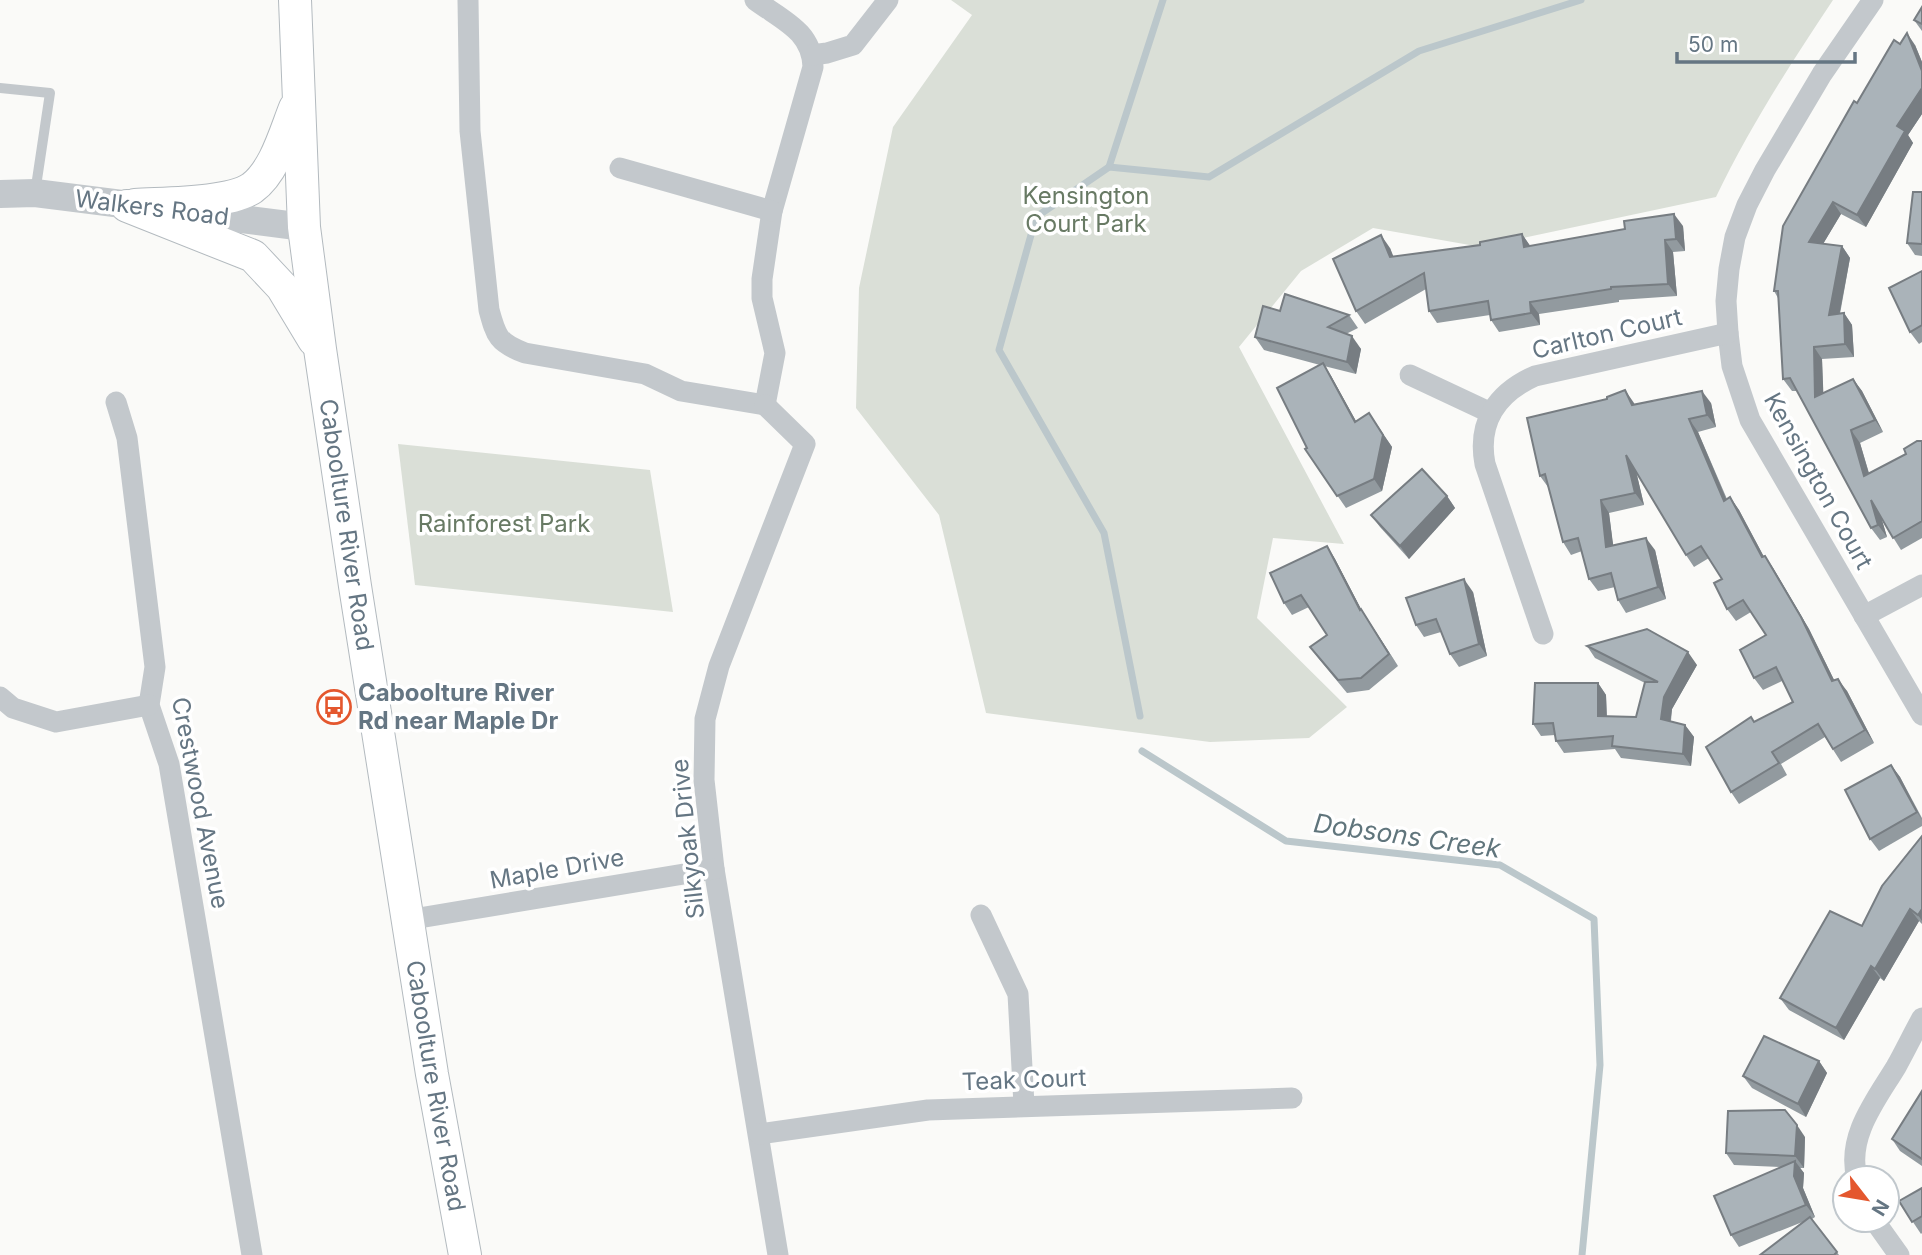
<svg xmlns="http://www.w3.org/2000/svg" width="1922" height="1255" viewBox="0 0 1922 1255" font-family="Inter,sans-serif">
<rect width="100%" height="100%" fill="#fafaf8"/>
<g fill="#dadfd7">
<path d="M951 0H1833C1791 63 1749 128 1716 197L1481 247 1373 228 1301 271 1239 347 1344 544 1273 538 1257 618 1347 707 1309 738 1210 742 986 713 939 515 856 408 859 288 893 127 972 15Z"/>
<path d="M398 444 650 470 673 612 415 585Z"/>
</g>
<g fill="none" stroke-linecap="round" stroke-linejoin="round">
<g stroke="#bbc7cb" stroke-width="7">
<path d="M1109 167 1209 177 1419 51 1581 0"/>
<path d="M1140 716 1104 533 999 350 1036 217 1109 167 1163 0"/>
<path d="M1142 751 1286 841 1500 865 1594 919 1600 1065 1582 1255"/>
</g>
<g stroke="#b3babf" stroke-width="34">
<g id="secondary">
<path id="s1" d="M295 0 304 227 320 349 355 586 432 1074 465 1255"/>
<path d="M135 205C164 203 229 204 252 188 275 171 285 133 295 108"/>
<path d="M127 206 253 256 282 287 314 340"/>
</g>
</g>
<path stroke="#c3c8cc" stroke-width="10" d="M0 88 50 93 35 193"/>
<g stroke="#c3c8cc" stroke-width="21">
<path d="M468 0 470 131 489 310C496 336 498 343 525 353L645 374 681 391 765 405 775 353 762 298V279L772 211 813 67C812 31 782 20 755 0"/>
<path d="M1873 0 1822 74 1765 170 1747 205 1735 237 1729 269 1726 301 1728 333 1732 366 1750 420 1922 715"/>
<path d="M812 55 827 53 853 45 888 0"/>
<path d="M620 168 772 211"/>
<path d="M1410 375 1491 413"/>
<path d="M116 402 127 438 155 667 149 705 169 764 252 1255"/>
<path d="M765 405 805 444 719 666 705 719 704 780 714 869 778 1255"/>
<path d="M1864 616 1922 585"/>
<path d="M1543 634 1485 464C1477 422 1497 393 1535 376L1728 333"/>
<path d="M0 697 13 708 56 722 149 705"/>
<path d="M981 915 1018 994 1024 1105"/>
<path d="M407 920 714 869"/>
<path d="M759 1134 928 1110 1292 1098"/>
<path d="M1857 1178C1846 1137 1876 1100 1896 1067 1905 1051 1913 1034 1922 1018"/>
<path d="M1874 1220 1899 1255"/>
</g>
<path stroke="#c3c8cc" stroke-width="28" d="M0 194 35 193 304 227"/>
<use href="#secondary" stroke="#fff" stroke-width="32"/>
</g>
<g fill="#929a9f">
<path d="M1922 7V31L1914 20Z"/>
<path d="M1900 44 1915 45 1922 62V114L1908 135 1913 143 1866 227 1841 214 1823 244 1842 246 1850 258 1840 314 1844 313 1852 325 1854 357 1822 359 1823 393 1853 379 1862 391 1883 432 1860 443 1869 473 1906 454 1922 441V538L1901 550 1881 518 1887 537 1880 540 1871 528 1797 391H1792L1783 379 1778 298 1774 291 1857 103Z"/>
<path d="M1922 192V256L1915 255 1907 243Z"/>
<path d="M1683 226 1685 251 1673 252 1677 296 1619 300V302L1539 314 1540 325 1499 332 1491 320 1490 315 1437 323 1429 311 1426 289 1365 324 1356 311 1390 248 1393 257 1480 245 1522 234 1530 246Z"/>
<path d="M1922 271V342L1919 344 1910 332Z"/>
<path d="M1280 311 1349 315 1358 328 1346 334 1361 349 1356 374 1324 366 1331 376 1356 421 1369 413 1392 447 1382 491 1346 508 1305 449 1307 448 1320 365 1264 350 1255 337Z"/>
<path d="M1711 403 1716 427 1698 432 1727 499 1730 497 1739 510 1764 557 1765 556 1773 568 1809 629 1834 680 1847 691 1874 743 1841 762 1825 737 1781 764 1787 775 1739 804 1731 792 1755 722 1793 702 1782 681 1763 690 1754 678 1766 635 1751 612 1736 621 1727 609 1722 579 1709 558 1694 567 1686 555 1636 471 1644 505 1609 513 1613 546 1655 550 1666 599 1626 613 1618 600 1615 587 1598 591 1589 579 1582 551 1571 555 1563 542 1548 487 1540 476 1635 404Z"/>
<path d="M1447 496 1455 508 1409 559 1380 527 1371 515Z"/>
<path d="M1327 546 1335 559 1361 609 1398 666 1369 690 1347 693 1319 659 1310 647 1327 635 1309 607 1292 615 1284 603Z"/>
<path d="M1473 592 1487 656 1459 667 1450 654 1441 632 1424 637 1416 625Z"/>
<path d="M1587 646 1697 665 1672 709 1671 721 1685 725 1694 737 1691 766 1621 758 1615 749 1564 753 1556 741 1555 735 1541 736 1533 724 1598 683 1606 695 1607 716 1636 717 1645 683 1595 658Z"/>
<path d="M1891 765 1900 777 1922 818V826L1879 851 1870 839Z"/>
<path d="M1922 836V924L1919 921 1884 981 1880 978 1844 1040 1789 1010 1780 998 1862 926Z"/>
<path d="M1819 1061 1827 1073 1806 1117 1752 1088 1743 1076Z"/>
<path d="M1922 1091V1166L1900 1151 1892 1139Z"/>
<path d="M1805 1137 1804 1168H1800L1804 1173 1803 1188 1815 1217 1812 1219 1839 1255H1760L1805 1221 1739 1247 1731 1235 1781 1167 1734 1165 1726 1153Z"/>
<path d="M1922 1188V1233L1921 1234 1899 1201Z"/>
</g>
<g fill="#777d82">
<path d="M1907 33 1915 45 1922 62V71Z"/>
<path d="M1922 88V114L1908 135 1913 143 1866 227 1857 215 1897 126Z"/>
<path d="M1833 202 1841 214 1817 254 1809 242Z"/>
<path d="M1674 214 1683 226 1685 251 1676 239Z"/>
<path d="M1522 234 1531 247H1524Z"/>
<path d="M1381 235 1390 248 1399 270 1390 257Z"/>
<path d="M1665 240 1673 252 1677 296 1668 284Z"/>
<path d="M1842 246 1850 258 1837 327 1829 315Z"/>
<path d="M1530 302 1539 314 1540 325 1531 313Z"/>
<path d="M1844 313 1852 325 1854 357 1845 344Z"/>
<path d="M1352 336 1361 349 1356 374 1347 362Z"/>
<path d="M1814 347 1822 359 1824 409 1815 397Z"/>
<path d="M1323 363 1331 376 1363 434 1355 422Z"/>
<path d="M1853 379 1862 391 1883 432 1875 420Z"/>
<path d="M1625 390 1634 403 1640 417 1632 405Z"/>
<path d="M1702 391 1711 403 1716 427 1707 415Z"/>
<path d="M1369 413 1392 447 1382 491 1374 479Z"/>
<path d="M1689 419 1698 432 1732 513 1724 501Z"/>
<path d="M1851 430 1860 443 1873 488 1864 476Z"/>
<path d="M1626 455 1635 467 1644 505 1635 493Z"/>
<path d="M1447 496 1455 508 1409 559 1400 546Z"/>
<path d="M1730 497 1739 510 1771 570 1762 557Z"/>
<path d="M1601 500 1609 513 1615 559 1606 547Z"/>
<path d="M1871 500 1880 513 1887 537 1878 525Z"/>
<path d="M1646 538 1655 550 1666 599 1658 587Z"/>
<path d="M1327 546 1335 559 1361 609 1398 666 1360 610Z"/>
<path d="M1765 556 1773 568 1809 629 1841 694 1832 681Z"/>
<path d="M1464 579 1473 592 1487 656 1479 644Z"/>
<path d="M1688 652 1697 665 1672 709 1669 731 1661 719 1664 697Z"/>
<path d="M1838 679 1847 691 1874 743 1865 730Z"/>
<path d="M1598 683 1606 695 1607 728 1598 716Z"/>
<path d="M1685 725 1694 737 1691 766 1683 754Z"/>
<path d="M1891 765 1900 777 1922 820 1917 812Z"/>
<path d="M1910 909 1919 921 1884 981 1875 969Z"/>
<path d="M1922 909V921L1918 915Z"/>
<path d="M1871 966 1880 978 1844 1040 1836 1028Z"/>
<path d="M1819 1061 1827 1073 1806 1117 1798 1104Z"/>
<path d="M1797 1125 1805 1137 1804 1168 1795 1156Z"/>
<path d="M1795 1161 1804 1173 1803 1188 1815 1217 1806 1205 1794 1176Z"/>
</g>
<g fill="#aab3b9" stroke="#777d82" stroke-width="2">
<path d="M1922 7V24L1914 20Z"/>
<path d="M1907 33 1922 71V88L1897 126 1905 131 1857 215 1833 202 1809 242 1842 246 1829 315 1844 313 1845 344 1814 347 1815 397 1853 379 1875 420 1851 430 1864 476 1906 454 1904 449 1917 441H1922V521L1893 538 1871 500 1878 525 1871 528 1790 378 1783 379 1778 291H1774L1783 226 1854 101 1857 103 1894 40 1900 44Z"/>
<path d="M1913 192H1922V244L1907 243Z"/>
<path d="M1674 214 1676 239 1665 240 1668 284 1611 287V289L1530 302 1531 313 1491 320 1488 301 1429 311 1424 273 1356 311 1333 259 1381 235 1390 257 1480 245V242L1522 234 1524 247 1625 229 1624 221Z"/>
<path d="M1922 271V325L1910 332 1889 288Z"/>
<path d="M1285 294 1349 315 1328 327 1352 336 1347 362 1255 337 1263 306 1280 311Z"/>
<path d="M1323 363 1355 422 1369 413 1383 435 1374 479 1337 496 1305 449 1307 448 1277 388Z"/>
<path d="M1625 390 1632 405 1702 391 1707 415 1689 419 1724 501 1730 497 1762 557 1765 556 1801 617 1832 681 1838 679 1865 730 1833 749 1818 724 1772 752 1779 763 1731 792 1706 747 1751 717 1754 722 1793 702 1776 667 1754 678 1740 650 1766 635 1743 600 1727 609 1714 583 1722 579 1701 546 1686 555 1626 455 1635 493 1601 500 1606 547 1646 538 1658 587 1618 600 1611 573 1589 579 1578 538 1563 542 1545 474 1540 476 1527 418 1607 399V397Z"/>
<path d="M1422 469 1447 496 1400 546 1371 515Z"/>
<path d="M1327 546 1360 610 1361 609 1389 654 1361 678 1338 680 1310 647 1327 635 1301 595 1284 603 1270 573Z"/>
<path d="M1464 579 1479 644 1450 654 1436 619 1416 625 1406 598Z"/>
<path d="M1647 629 1688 652 1664 697 1661 719 1685 725 1683 754 1612 746 1613 736 1556 741 1553 723 1533 724 1535 683H1598V716L1636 717 1645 682H1658L1587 646Z"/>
<path d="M1891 765 1917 812 1870 839 1845 790Z"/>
<path d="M1922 836V909L1918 915 1910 909 1875 969 1871 966 1836 1028 1780 998 1830 911 1862 926 1882 886Z"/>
<path d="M1764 1036 1819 1061 1798 1104 1743 1076Z"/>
<path d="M1922 1091V1159L1892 1139Z"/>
<path d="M1785 1110 1797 1125 1795 1156 1726 1153 1728 1111Z"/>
<path d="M1795 1161 1794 1176 1806 1205 1731 1235 1714 1196Z"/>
<path d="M1922 1188V1216L1912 1222 1899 1201Z"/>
<path d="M1810 1217 1837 1252 1834 1255H1760Z"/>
</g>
<defs>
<g id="bus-ring" transform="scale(1.75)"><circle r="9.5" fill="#fff" stroke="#e4572e" stroke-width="1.5"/><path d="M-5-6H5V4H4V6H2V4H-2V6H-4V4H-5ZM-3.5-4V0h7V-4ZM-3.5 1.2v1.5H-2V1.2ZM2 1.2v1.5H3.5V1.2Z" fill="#e4572e"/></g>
</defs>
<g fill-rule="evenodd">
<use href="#bus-ring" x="334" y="707"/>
</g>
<g text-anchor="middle" stroke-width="7" stroke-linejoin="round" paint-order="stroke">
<g font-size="24" fill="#687a64" stroke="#fff">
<text x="1086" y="204">Kensington<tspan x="1086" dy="28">Court Park</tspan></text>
<text x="504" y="532">Rainforest Park</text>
</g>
<g font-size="24" fill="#657683" stroke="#fff">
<text transform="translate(152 208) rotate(7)" y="8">Walkers Road</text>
<text transform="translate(1607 334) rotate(-13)" y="8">Carlton Court</text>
<text transform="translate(1818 481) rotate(61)" y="8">Kensington Court</text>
<text dy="8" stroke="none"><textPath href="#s1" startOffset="528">Caboolture River Road</textPath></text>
<text transform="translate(200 803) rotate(79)" y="8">Crestwood Avenue</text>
<text transform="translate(688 839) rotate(-96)" y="8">Silkyoak Drive</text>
<text transform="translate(557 869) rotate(-10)" y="8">Maple Drive</text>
<text transform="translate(1024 1080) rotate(-2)" y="8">Teak Court</text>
<text dy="8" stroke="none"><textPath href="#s1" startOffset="1096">Caboolture River Road</textPath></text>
</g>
<g font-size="24" font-weight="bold" fill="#657683" stroke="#fff" text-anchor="start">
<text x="358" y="701">Caboolture River<tspan x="358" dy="28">Rd near Maple Dr</tspan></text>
</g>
<g font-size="26" font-style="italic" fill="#60757c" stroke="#fff">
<text transform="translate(1407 836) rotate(8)" y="9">Dobsons Creek</text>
</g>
</g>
<g transform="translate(1866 1199) rotate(121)"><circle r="33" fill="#ffffff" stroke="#c1c8cd" stroke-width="2"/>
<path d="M0-5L12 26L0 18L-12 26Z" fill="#e4572e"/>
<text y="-10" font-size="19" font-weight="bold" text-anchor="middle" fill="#657683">N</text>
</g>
<path d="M1677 52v10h178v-10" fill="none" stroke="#657683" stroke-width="3.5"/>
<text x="1688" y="52" font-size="21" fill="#657683" stroke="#ffffff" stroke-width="5" paint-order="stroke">50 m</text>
</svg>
